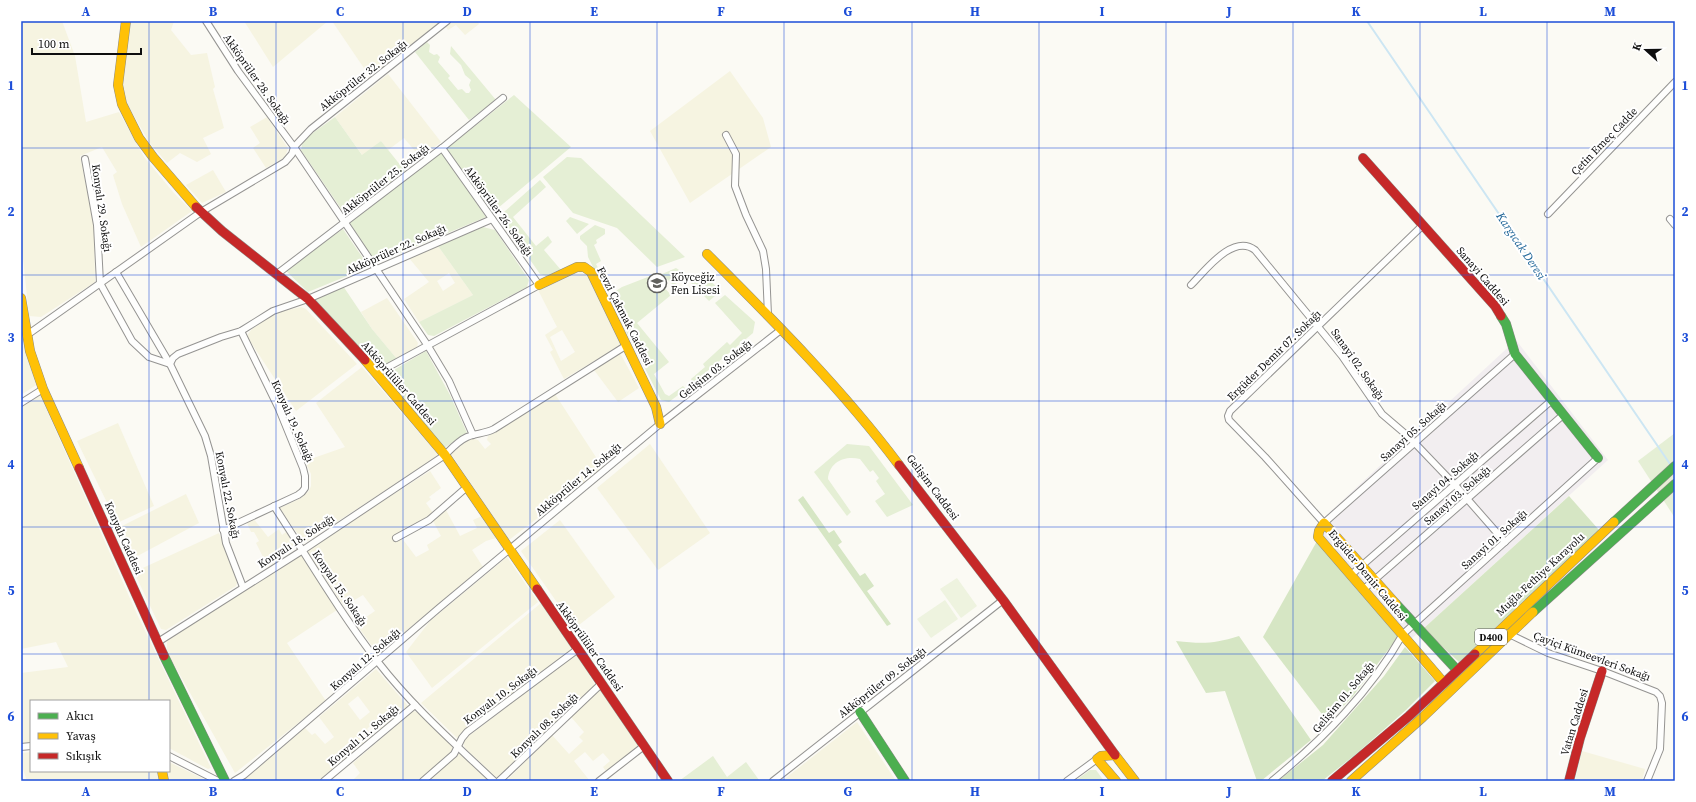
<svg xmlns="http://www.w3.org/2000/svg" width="1696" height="802" viewBox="0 0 1696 802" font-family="'Source Serif 4',serif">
<rect width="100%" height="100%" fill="#fbfaf4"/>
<path fill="#f2eef0" d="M1516 340 1608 460 1423 629 1405 644 1315 534 1318 523Z"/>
<g fill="#f6f4e1" fill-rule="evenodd">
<path d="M21 21H62L75 56 86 122 119 112 144 157 173 192 192 211 141 247 122 204 113 175 117 172 102 147 80 156 94 225 95 282 41 317 29 316 21 239Z"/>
<path d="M131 21H174L171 30 191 55 207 53 215 87 213 89 224 128 203 138 211 154 197 162 180 153 167 163 149 142 125 100 122 90V79Z"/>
<path d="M244 21H328L273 67Z"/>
<path d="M332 21H442L370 77Z"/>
<path d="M453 21H477L479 24 465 35 456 25 448 30 446 27Z"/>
<path d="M730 71 763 118 771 147 690 203 650 131Z"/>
<path d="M388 74 441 142 421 158 404 138 388 150 381 141 363 156 335 117Z"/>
<path d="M267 117 288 148 285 157 266 168 253 148 260 143 250 127Z"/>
<path d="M213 170 226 192 202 203 186 185Z"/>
<path d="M438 246 473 295 419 322 404 299 429 282 409 258ZM449 273 455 283 443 291 437 281Z"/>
<path d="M581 272 588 276 621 345 564 379 550 352 553 350 545 335 557 327 538 290 573 273ZM562 330 575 352 561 361 550 337Z"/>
<path d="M387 298 418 343 417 347 397 359 372 329 361 312Z"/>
<path d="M301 307 306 309 357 364 296 411 248 338V334L252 329 267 318 283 311Z"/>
<path d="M21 326 36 385 21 395Z"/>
<path d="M620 353 639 388 618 402 594 370Z"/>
<path d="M362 367 439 456 304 543 280 508 301 498 309 491 311 486V474L305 461 345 447 316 403Z"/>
<path d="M555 394 603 468 509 540 451 454 470 438 478 440 485 449 491 444 487 440 488 436Z"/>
<path d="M40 395 136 612 211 768 208 769 169 748V701H31V742L21 743V673L68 667 56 642 21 649V408Z"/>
<path d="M118 423 154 506 117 523 77 441Z"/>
<path d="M650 444 710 533 658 570 597 488Z"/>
<path d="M430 471 441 488 429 497 431 499 426 503 433 513 425 520 398 533 416 557 429 550 427 545 441 536 433 521 446 510 460 536 477 528 473 520 482 516 496 538 486 541 472 550 483 567 378 654 356 624 375 611 363 595 344 606 306 550Z"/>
<path d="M186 494 199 523 130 560 118 528Z"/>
<path d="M253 518 268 537 279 529 282 535 286 532 296 547 268 567 256 543 259 541 254 532H251L247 523Z"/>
<path d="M560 520 615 597 575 628 521 551Z"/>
<path d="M219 533 238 580 236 586 166 630 161 629 134 572Z"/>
<path d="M302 555 337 610 287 643 326 701 235 773 167 652V640Z"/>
<path d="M507 557 538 602 432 688 406 652 430 621Z"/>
<path d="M541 603 574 648 468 728 457 738 421 703Z"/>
<path d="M577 653 595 685 497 778 465 748 463 742 465 739Z"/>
<path d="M376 669 408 706 381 729 374 722 367 729 373 736 318 781H243L305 728 312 735 315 733 325 744 334 737 319 717ZM358 696 370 712 360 720 348 704Z"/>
<path d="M600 689 640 746 606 771 603 767 610 761 603 753 593 761 585 752 574 761 590 781H506L552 735 569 754 583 741 579 737 584 732 571 717Z"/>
<path d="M413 711 417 712 451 744 453 751 450 754 419 781H352L360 773 353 763Z"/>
<path d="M857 722 896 781H782Z"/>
<path d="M1582 751 1645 769 1642 781H1575Z"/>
<path d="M31 752V771H157L159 781H27L21 763V753Z"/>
<path d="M460 753 489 781H427Z"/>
<path d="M169 762 208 781H167L166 771H169Z"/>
</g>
<g fill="#e5efd5">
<path d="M427 42 430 45 429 52 434 55 437 54 440 57 438 62 450 76 448 78 458 90 462 89 466 93H469L471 90 469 85 471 80 465 75 461 65 450 54 451 46 496 100 469 120 415 52Z"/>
<path d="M514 95 571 147 492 213 446 149Z"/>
<path d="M335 117 362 155 381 141 405 171 346 216 301 150 303 140Z"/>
<path d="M441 152 486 217 376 263 350 223Z"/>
<path d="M567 157 581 158 685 257 657 267 617 228 573 213 543 177Z"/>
<path d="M540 180 546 187 513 217 536 246 548 236 552 242 544 250 561 270 547 276 540 274 503 221 504 212Z"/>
<path d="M570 217 589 224 577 234 566 221Z"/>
<path d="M595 225 605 229V234L596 240 597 243 594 245 601 261 596 264 609 289 605 291 588 257 587 246 580 239V236Z"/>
<path d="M483 227 495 230 529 280 527 287 434 336 428 335 419 322 473 295 438 246Z"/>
<path d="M343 229 369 267 308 292 285 270Z"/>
<path d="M676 268 685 274 684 277 675 284H672L662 274Z"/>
<path d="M702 273 721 291 709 301 691 283Z"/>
<path d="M653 275 671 295 637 323 669 362 654 374 665 394 669 396 683 386 686 389 669 402 661 400 608 296 622 287Z"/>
<path d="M343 286 372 329 397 359 378 370 316 300Z"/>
<path d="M725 295 755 322 753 333 693 383 691 379 705 367 703 364 727 342 730 345 742 333 715 303Z"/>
<path d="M426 351 450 395 467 433 444 448 387 380V374Z"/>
<path d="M1675 433V518L1638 461Z"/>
<path d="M847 444 869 446 913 505 887 517 875 501 885 494 876 481 879 478 873 470 870 472 860 459C845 455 829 462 828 479L851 512 847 516 814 472Z"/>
<path d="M713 756 727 777 746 762 759 780 679 781Z"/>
<path d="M1090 770H1096L1104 781H1075Z"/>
</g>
<g fill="#d6e6c4">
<path d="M803 496 829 533 834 530 842 542 838 545 860 576 865 573 874 586 867 591 891 624 887 626 798 500Z"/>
<path d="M1569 496 1599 530 1459 662 1423 629Z"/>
<path d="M1317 541 1398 637 1353 696 1328 722 1263 637Z"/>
<path d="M1239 636 1311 740 1261 781H1257L1225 691 1206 693 1176 641C1203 644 1213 644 1239 636Z"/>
<path d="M1405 647 1435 681 1406 710 1356 754 1322 781H1278L1323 745 1384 676Z"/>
</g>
<g fill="#eef3df">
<path d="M957 578 977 606 961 618 940 589Z"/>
<path d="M945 600 958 619 931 638 917 619Z"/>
</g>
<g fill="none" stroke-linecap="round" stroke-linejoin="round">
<path stroke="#cde6f3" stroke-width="2" d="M1367 21 1670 464"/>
<g stroke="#959492" stroke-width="8">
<g id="street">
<path d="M206 21 238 71 294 147 428 346 449 381 473 435"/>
<path d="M726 135 736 154 735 186 746 215 763 251 766 269 768 315"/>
<path d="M85 159 97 225 100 283 132 341 149 357 170 364"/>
<path d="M1548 214 1675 82"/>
<path d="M1670 219 1675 225"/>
<path d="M1422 226 1230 411 1228 416 1229 420 1265 457 1324 523 1515 354"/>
<path d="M116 272 170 364 205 436 211 456 226 543 243 587"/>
<path d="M277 274 442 148 503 98"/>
<path d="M1191 285C1205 271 1233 233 1255 250L1342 356 1382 414 1409 437 1455 485 1505 542"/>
<path d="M27 335 201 212 285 162 292 154 294 147 311 129 447 21"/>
<path d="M170 364 173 358 178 354 221 337 241 331 273 311 308 299 492 219"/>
<path d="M377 373 539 285 442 148"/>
<path d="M21 403 43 389"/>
<path d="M274 506C308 558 340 613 378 662 412 706 454 743 494 781"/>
<path d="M223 530 298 495 302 492 305 488V476L303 468 279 409 241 331"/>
<path d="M396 538 429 520 467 487"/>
<path d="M1351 575 1552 400"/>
<path d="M1364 589 1563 415"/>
<path d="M1509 634 1548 653 1605 672 1656 692 1660 696 1662 703 1660 749 1647 781"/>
<path d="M158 642 303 550 445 455C451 449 458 441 467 437 476 433 484 434 494 429L627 345"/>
<path d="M21 747 31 746"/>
<path d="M169 756 218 781"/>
<path d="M234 781 244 775 439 608 660 424 782 329"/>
<path d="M324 781 415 705"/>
<path d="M423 781 454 754 462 738 467 732 578 649"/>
<path d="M499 781 601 684"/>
<path d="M599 781 644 746"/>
<path d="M773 781 1003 600"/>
<path d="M1067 781 1097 759"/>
<path d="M1272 781C1323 739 1370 692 1403 634L1598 458"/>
</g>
</g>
<g stroke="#8b8b88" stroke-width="10">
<g id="fast">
<path d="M1501 316 1506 324 1515 354 1598 458"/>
<path d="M1614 522 1675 466"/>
<path d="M1396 604 1457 670"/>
<path d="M1533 612 1675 484"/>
<path d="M164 656 225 781"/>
<path d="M860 712 905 781"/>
</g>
</g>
<g stroke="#8b8b88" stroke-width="10">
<g id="slow">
<path d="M126 21 118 85 122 104 139 138 153 157 196 207"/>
<path d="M707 254C774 321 842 389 899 465"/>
<path d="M539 285 577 267H584L591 272 656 407 660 424"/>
<path d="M21 298 30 351 43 389 79 468"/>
<path d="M365 360 445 455 537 589"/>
<path d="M1396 604 1324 523 1319 531 1318 537 1444 683"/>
<path d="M1475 654 1614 522"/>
<path d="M162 771 164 781"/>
<path d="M1116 781 1097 759 1101 756 1115 755 1135 781"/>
<path d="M1351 781 1423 717 1533 612"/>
</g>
</g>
<g stroke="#8b8b88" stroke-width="10">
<g id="jam">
<path d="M1363 158 1495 306 1501 316"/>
<path d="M196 207 222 231 308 299 365 360"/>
<path d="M899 465 1003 600 1115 755"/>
<path d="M79 468 164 656"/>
<path d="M537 589 668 781"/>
<path d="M1332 781 1409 716 1475 654"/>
<path d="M1569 781 1580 738 1602 671"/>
</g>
</g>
<use href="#street" stroke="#fefefd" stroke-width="6"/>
<use href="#fast" stroke="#4caf50" stroke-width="9"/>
<use href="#slow" stroke="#ffc107" stroke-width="9"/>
<use href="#jam" stroke="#c62828" stroke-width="9"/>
</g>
<path fill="none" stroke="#1d4ed8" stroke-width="1" stroke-opacity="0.55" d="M149 21V701M276 21V781M403 21V781M530 21V781M657 21V781M784 21V781M912 21V781M1039 21V781M1166 21V781M1293 21V781M1420 21V781M1547 21V781M21 148H1675M21 275H1675M21 401H1675M21 527H1675M21 654H1675M149 771V781"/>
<defs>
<g id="school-ring" transform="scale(1)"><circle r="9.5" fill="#fff" stroke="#61615e" stroke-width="1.5"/><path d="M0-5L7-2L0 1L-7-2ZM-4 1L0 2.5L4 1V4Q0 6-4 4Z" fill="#61615e"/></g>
</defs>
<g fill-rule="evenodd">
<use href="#school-ring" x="657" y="283"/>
</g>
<g text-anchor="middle" stroke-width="4" stroke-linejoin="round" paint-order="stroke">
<rect fill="#fff" stroke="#565656" stroke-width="1" x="1475" y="629" width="32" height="16" rx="3"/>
<g font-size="10" font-weight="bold" fill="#0e0e0e">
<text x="1491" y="641">D400</text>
</g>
<g font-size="11" fill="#0e0e0e" stroke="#fff">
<text transform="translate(363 75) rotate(-38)" y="4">Akköprüler 32. Sokağı</text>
<text transform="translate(257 79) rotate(55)" y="4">Akköprüler 28. Sokağı</text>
<text transform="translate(1604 141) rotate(-46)" y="4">Çetin Emeç Cadde</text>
<text transform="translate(385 179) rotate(-38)" y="4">Akköprüler 25. Sokağı</text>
<text transform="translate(102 208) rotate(82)" y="4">Konyalı 29. Sokağı</text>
<text transform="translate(499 211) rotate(54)" y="4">Akköprüler 26. Sokağı</text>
<text transform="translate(396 249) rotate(-24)" y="4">Akköprüler 22. Sokağı</text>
<text transform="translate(1483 276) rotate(49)" y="4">Sanayi Caddesi</text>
<text transform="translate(625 316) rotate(63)" y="4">Fevzi Çakmak Caddesi</text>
<text transform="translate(1274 355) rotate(-44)" y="4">Ergüder Demir 07. Sokağı</text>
<text transform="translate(1358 364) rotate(55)" y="4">Sanayi 02. Sokağı</text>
<text transform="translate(715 369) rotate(-38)" y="4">Gelişim 03. Sokağı</text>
<text transform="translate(399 383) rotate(49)" y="4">Akköprülüler Caddesi</text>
<text transform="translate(293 421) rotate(66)" y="4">Konyalı 19. Sokağı</text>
<text transform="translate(1413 431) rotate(-42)" y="4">Sanayi 05. Sokağı</text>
<text transform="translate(578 479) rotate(-40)" y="4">Akköprüler 14. Sokağı</text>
<text transform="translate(1445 480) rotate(-41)" y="4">Sanayi 04. Sokağı</text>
<text transform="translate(933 487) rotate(53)" y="4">Gelişim Caddesi</text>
<text transform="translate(228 495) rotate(79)" y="4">Konyalı 22. Sokağı</text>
<text transform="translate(1457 495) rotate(-41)" y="4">Sanayi 03. Sokağı</text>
<text transform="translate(124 538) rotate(66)" y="4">Konyalı Caddesi</text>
<text transform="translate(1494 539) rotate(-42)" y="4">Sanayi 01. Sokağı</text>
<text transform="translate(296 541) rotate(-33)" y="4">Konyalı 18. Sokağı</text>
<text transform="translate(1540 574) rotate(-43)" y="4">Muğla-Fethiye Karayolu</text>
<text transform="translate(1368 575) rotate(50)" y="4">Ergüder Demir Caddesi</text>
<text transform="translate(340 588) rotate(56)" y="4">Konyalı 15. Sokağı</text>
<text transform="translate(590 646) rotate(55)" y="4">Akköprülüler Caddesi</text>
<text transform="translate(1592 656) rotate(20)" y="4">Çayiçi Kümeevleri Sokağı</text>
<text transform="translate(365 659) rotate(-41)" y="4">Konyalı 12. Sokağı</text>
<text transform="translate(882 682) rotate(-38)" y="4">Akköprüler 09. Sokağı</text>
<text transform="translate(500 695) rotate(-37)" y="4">Konyalı 10. Sokağı</text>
<text transform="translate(1343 697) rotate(-50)" y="4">Gelişim 01. Sokağı</text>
<text transform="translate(1574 722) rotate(-73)" y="4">Vatan Caddesi</text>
<text transform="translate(544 725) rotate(-44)" y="4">Konyalı 08. Sokağı</text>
<text transform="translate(363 735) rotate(-40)" y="4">Konyalı 11. Sokağı</text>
</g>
<g font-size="11" fill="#0e0e0e" stroke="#fff" text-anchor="start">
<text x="671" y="281">Köyceğiz<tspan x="671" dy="13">Fen Lisesi</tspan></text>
</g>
<g font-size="12" font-style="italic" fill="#206698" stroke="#fff">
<text transform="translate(1521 246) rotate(56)" y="4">Kargıcak Deresi</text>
</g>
</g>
<rect width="1696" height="802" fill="none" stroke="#ffffff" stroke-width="44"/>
<rect x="30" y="700" width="140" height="72" fill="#ffffff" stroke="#9f9f9f"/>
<rect x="38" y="713" width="20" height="6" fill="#4caf50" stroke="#9f9f9f"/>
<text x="66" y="720" font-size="12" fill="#0e0e0e">Akıcı</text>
<rect x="38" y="733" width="20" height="6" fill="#ffc107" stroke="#9f9f9f"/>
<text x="66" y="740" font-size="12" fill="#0e0e0e">Yavaş</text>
<rect x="38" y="753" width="20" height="6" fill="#c62828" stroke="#9f9f9f"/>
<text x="66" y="760" font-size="12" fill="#0e0e0e">Sıkışık</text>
<g transform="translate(1646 50) rotate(291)" stroke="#ffffff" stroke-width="3" paint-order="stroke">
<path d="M0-3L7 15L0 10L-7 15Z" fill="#0e0e0e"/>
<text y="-6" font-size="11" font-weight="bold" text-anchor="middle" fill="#0e0e0e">K</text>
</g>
<path d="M32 48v6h109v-6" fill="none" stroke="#0e0e0e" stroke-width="2"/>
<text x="38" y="48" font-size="12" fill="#0e0e0e" stroke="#ffffff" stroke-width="3" paint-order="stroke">100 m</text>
<rect x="22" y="22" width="1652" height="758" fill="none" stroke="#1d4ed8" stroke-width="1.5"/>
<g font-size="13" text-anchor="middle" font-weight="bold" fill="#1d4ed8">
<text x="86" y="16">A</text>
<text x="213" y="16">B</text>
<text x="340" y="16">C</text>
<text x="467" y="16">D</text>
<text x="594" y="16">E</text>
<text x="721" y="16">F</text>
<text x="848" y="16">G</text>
<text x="975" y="16">H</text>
<text x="1102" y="16">I</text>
<text x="1229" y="16">J</text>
<text x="1356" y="16">K</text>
<text x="1483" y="16">L</text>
<text x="1610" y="16">M</text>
<text x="11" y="90">1</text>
<text x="1685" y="90">1</text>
<text x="11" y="216">2</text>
<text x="1685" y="216">2</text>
<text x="11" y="342">3</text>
<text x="1685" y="342">3</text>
<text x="11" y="469">4</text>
<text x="1685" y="469">4</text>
<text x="11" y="595">5</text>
<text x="1685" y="595">5</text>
<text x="11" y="721">6</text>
<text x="1685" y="721">6</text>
<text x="86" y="796">A</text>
<text x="213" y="796">B</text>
<text x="340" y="796">C</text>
<text x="467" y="796">D</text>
<text x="594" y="796">E</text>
<text x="721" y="796">F</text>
<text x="848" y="796">G</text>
<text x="975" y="796">H</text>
<text x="1102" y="796">I</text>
<text x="1229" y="796">J</text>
<text x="1356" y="796">K</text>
<text x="1483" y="796">L</text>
<text x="1610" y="796">M</text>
</g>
</svg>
